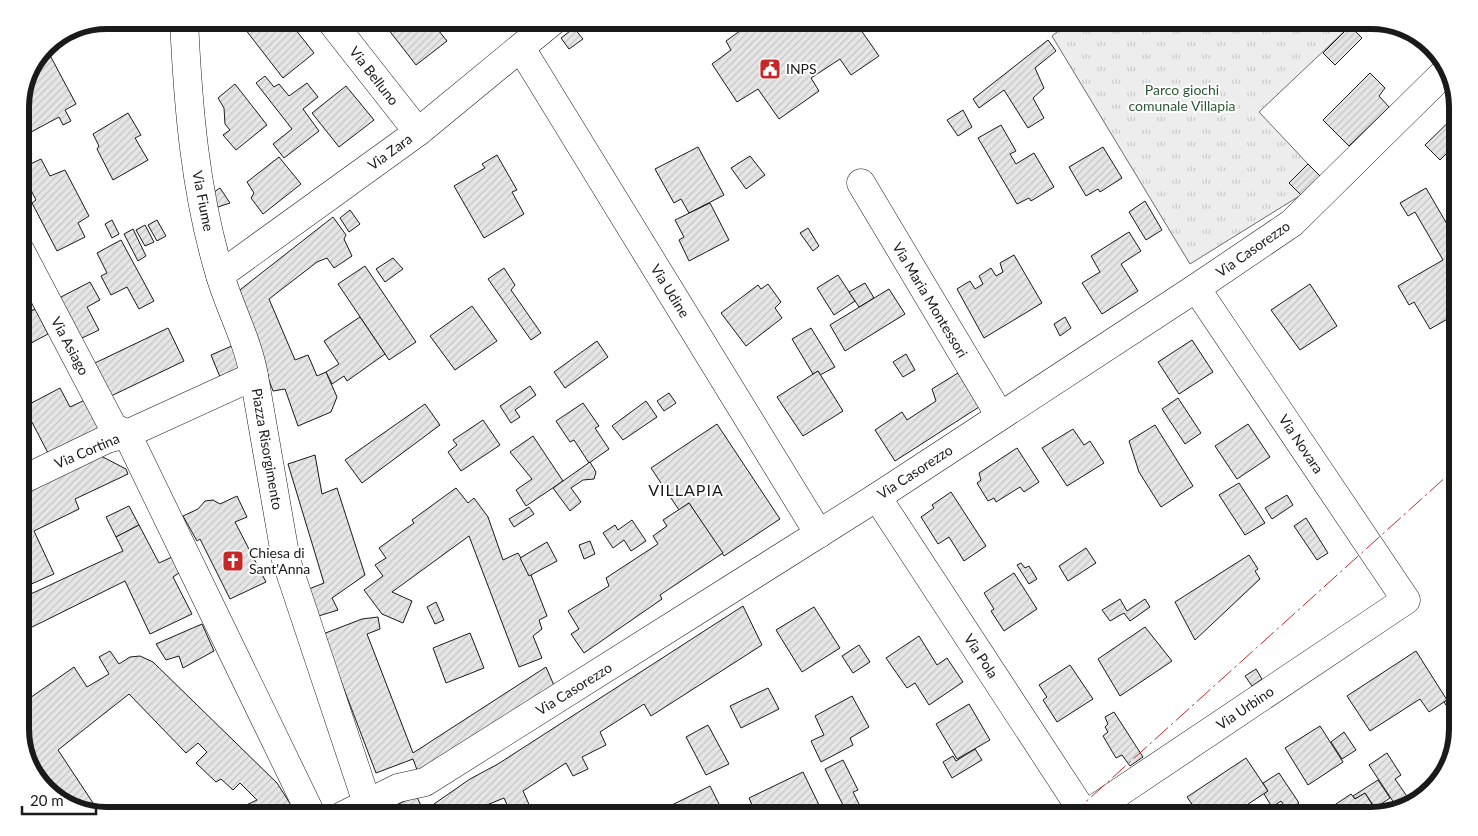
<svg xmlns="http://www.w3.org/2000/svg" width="1478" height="836" viewBox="0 0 1478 836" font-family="Lato,sans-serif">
<defs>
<pattern id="park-tufts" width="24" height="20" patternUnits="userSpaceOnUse" patternTransform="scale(1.25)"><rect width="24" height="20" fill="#ededed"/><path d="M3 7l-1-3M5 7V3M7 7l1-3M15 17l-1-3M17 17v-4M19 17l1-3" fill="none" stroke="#cbcbcb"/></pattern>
<pattern id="building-hatch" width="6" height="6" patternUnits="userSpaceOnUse" patternTransform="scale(1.25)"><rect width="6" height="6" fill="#e6e6e6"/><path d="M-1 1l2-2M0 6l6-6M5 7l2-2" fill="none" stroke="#c5c5c5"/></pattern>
</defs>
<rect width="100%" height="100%" fill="#fff"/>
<path fill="url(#park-tufts)" stroke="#6a6a6a" d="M1072 20H1346L1350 26 1259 112 1308 164 1289 183 1301 195 1190 264 1052 36Z"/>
<g fill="url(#building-hatch)" stroke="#1a1a1a">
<path d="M238 20H288L314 53 283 78Z"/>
<path d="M381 20H430L447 41 416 65Z"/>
<path d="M755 20H859L856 23 879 56 851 75 840 59 811 78 819 91 779 119 758 89 737 102 712 64 731 50 726 41Z"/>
<path d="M1350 26 1362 38 1335 65 1323 53Z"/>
<path d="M574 28 583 39 569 49 561 38Z"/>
<path d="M1048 40 1056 51 1035 68 1044 88 1033 98 1044 118 1028 128 1004 90 979 108 973 99Z"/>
<path d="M45 46 76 104 65 110 71 121 63 125 59 117 20 138V101Z"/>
<path d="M1370 73 1385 88 1379 96 1389 107 1349 146 1323 120Z"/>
<path d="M265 76 274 87 279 84 289 96 307 83 318 97 303 109 319 131 284 158 273 144 292 129 256 83Z"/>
<path d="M235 84 267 125 236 150 223 135 230 130 225 124 224 108 218 98Z"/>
<path d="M346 86 374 120 339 147 312 113Z"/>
<path d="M963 110 972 127 958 136 947 120Z"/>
<path d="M128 113 141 135 135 138 148 160 113 180 97 149 99 146 93 134Z"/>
<path d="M1458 113V148L1456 144 1440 160 1425 145Z"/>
<path d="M1001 125 1016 151 1010 154 1016 164 1034 153 1054 187 1031 201 1029 198 1017 204 978 138Z"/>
<path d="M698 147 724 195 689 213 681 199 674 203 655 169Z"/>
<path d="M1103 147 1122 178 1100 192 1098 189 1086 196 1069 167Z"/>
<path d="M497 155 517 190 512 192 524 214 484 238 454 186 485 168 482 164Z"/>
<path d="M750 156 765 175 746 189 731 168Z"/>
<path d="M279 157 301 184 263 214 251 198 254 193 247 182Z"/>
<path d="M41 159 50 176 65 170 89 216 78 223 85 237 57 251 32 203 36 200 20 169Z"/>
<path d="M1308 164 1320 176 1301 195 1289 183Z"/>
<path d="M220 188 230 203 215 208 211 194Z"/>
<path d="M1426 188 1458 243V313L1430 329 1414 302 1409 305 1398 286 1443 260 1415 212 1408 216 1400 203Z"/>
<path d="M1145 201 1162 230 1146 240 1129 212Z"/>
<path d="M710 203 729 240 689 261 679 240 684 237 675 220Z"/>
<path d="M350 210 360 224 349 232 340 218Z"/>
<path d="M333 217 346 235 344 239 352 256 334 268 327 258 317 262 269 299 295 360 308 355 317 376 326 372 337 397 331 412 298 426 285 389 273 391 236 293Z"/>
<path d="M112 220 119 234 112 238 105 224Z"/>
<path d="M157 220 166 236 157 241 148 225Z"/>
<path d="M145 225 154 242 145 246 136 230Z"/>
<path d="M808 228 819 246 813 251 800 233Z"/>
<path d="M133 229 146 256 138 261 124 234Z"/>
<path d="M1129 232 1141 251 1121 264 1138 291 1102 314 1082 283 1100 272 1091 256Z"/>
<path d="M121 240 154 301 139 309 127 287 111 295 101 276 107 273 97 253Z"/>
<path d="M1014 255 1042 303 984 338 957 289 970 281 975 289 983 284 979 276 991 268 996 276 1003 272 1000 263Z"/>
<path d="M393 258 403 269 385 282 376 269Z"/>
<path d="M365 266 416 342 389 360 338 284Z"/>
<path d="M504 268 515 285 511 290 541 333 531 340 488 279Z"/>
<path d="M838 275 855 301 834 315 817 288Z"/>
<path d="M90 282 100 300 87 307 99 330 80 339 59 298Z"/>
<path d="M865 283 874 298 859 307 849 292Z"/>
<path d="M768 284 781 302 775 308 782 318 746 346 721 313 758 285 761 289Z"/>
<path d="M1310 284 1337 326 1300 350 1271 310Z"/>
<path d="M25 289 35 309 20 317V292Z"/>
<path d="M889 289 905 314 845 351 830 325Z"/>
<path d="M472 306 497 341 455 370 430 336Z"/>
<path d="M35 309 48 334 20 349V317Z"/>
<path d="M360 317 385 354 347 381 344 376 332 384 326 372 339 364 324 341Z"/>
<path d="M1065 317 1071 328 1060 336 1054 324Z"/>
<path d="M168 328 184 361 111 396 95 363Z"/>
<path d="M811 328 835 367 820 375 818 371 813 374 792 339Z"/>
<path d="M1192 340 1213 372 1179 394 1158 362Z"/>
<path d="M597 341 608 357 565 388 554 372Z"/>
<path d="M234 345 243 367 220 377 211 355Z"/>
<path d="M906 354 915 370 903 377 893 362Z"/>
<path d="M818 371 843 411 803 436 777 397Z"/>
<path d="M958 373 979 407 895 461 875 430 902 412 907 420 936 401 932 389Z"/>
<path d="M530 386 536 395 515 410 520 417 511 423 500 406Z"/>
<path d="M60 388 70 407 85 400 103 433 48 453 24 407Z"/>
<path d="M669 393 676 403 664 411 657 401Z"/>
<path d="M1178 398 1201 433 1185 444 1162 409Z"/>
<path d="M646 401 657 417 623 440 612 426Z"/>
<path d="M583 403 599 426 595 428 609 449 589 463 574 440 570 442 556 421Z"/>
<path d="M425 404 440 425 362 483 345 460Z"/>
<path d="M483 420 500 445 461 471 448 452 457 445 453 440Z"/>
<path d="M717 424 780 519 724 556 689 503 679 510 651 468Z"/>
<path d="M1248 424 1270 457 1237 479 1215 446Z"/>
<path d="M1155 425 1193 486 1161 507 1139 472 1129 441Z"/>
<path d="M1073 429 1084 445 1090 441 1104 463 1067 486 1042 448Z"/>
<path d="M533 436 563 481 526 506 516 490 532 479 510 452Z"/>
<path d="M1017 448 1039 482 1024 492 1020 487 996 502 994 498 988 501 977 483 981 480 979 473Z"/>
<path d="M99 455 126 469 128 474 75 499 79 509 34 531 54 574 29 585 20 565V494Z"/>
<path d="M315 455 322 494 337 488 365 575 332 598 338 610 312 618 304 591 324 583 288 464Z"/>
<path d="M590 462 596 472 594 479 583 480 571 488 581 502 570 511 553 488Z"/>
<path d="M1239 483 1265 523 1245 535 1219 495Z"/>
<path d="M456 488 468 503 474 498 488 517 503 560 518 553 531 575 547 616 539 620 542 629 533 636 542 658 519 667 469 536 392 592 412 601 403 623 382 614 364 590 383 576 375 565 386 558 379 548 414 523 412 520Z"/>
<path d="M951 492 986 546 964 561 949 537 938 544 921 517 934 508 932 505Z"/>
<path d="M1287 495 1293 505 1272 519 1265 508Z"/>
<path d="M237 496 247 517 235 522 266 582 230 599 200 539 197 541 183 516 198 509 205 501 213 500 220 504Z"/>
<path d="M689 503 723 553 660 595 662 599 584 653 571 634 579 629 568 611 609 586 606 578 658 544 653 536 667 526 663 520Z"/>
<path d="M129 506 139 525 116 537 106 517Z"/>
<path d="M529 507 534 514 514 527 509 519Z"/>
<path d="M1306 518 1328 553 1317 560 1294 526Z"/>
<path d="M632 520 646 541 631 551 624 540 613 548 603 533 615 525 618 530Z"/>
<path d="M139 525 159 563 172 557 179 573 173 577 192 614 150 634 125 581 20 633V599L123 551 116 537Z"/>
<path d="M590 541 595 554 584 559 579 545Z"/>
<path d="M547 542 557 561 529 576 520 558Z"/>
<path d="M1086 548 1096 563 1068 581 1059 566Z"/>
<path d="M1249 555 1258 569 1255 571 1260 579 1195 640 1175 602Z"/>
<path d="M1021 563 1025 568 1029 566 1037 579 1029 584 1017 565Z"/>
<path d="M1014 573 1037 609 1004 631 991 611 994 609 984 593Z"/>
<path d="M1120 599 1127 611 1145 599 1150 607 1130 621 1124 613 1110 621 1102 610Z"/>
<path d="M436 602 444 620 435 624 427 607Z"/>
<path d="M743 606 762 645 651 716 644 704 600 732 606 745 582 757 588 769 573 776 566 763 523 791 532 811 519 816H512L504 798 477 809 486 816H439L434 804 470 779 498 764Z"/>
<path d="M814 607 840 648 802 672 776 630Z"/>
<path d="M378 617 380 629 367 634 413 753 546 667 556 690 420 778 413 759 376 773 323 634 362 619Z"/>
<path d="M202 624 214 651 183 668 179 656 166 660 156 644Z"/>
<path d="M1145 627 1172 661 1120 696 1098 659Z"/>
<path d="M470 633 484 668 446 683 433 648Z"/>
<path d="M919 636 937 665 947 658 963 682 929 705 915 683 907 688 886 658Z"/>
<path d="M859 645 870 662 853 673 842 656Z"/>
<path d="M110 651 119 664 130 657 140 656 153 662 277 783 298 816H223L257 800 240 783 233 790 221 779 216 782 196 763 207 752 198 743 186 753 129 694 58 750 101 815 67 806 22 740 20 705 74 667 87 687 109 674 99 657Z"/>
<path d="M1416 651 1447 700 1429 712 1420 699 1370 731 1347 696Z"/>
<path d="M1070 665 1093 699 1057 722 1043 700 1047 697 1039 685Z"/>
<path d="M1256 669 1262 679 1252 686 1245 676Z"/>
<path d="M768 688 779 709 741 728 730 706Z"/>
<path d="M1458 692V723L1444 702Z"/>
<path d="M852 696 869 727 850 738 853 745 821 762 811 741 824 735 815 716Z"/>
<path d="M969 704 990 740 957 759 936 724Z"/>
<path d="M1114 712 1143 757 1130 766 1122 755 1116 758 1103 736 1108 732 1105 727 1108 724 1105 717Z"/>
<path d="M708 725 729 764 706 775 686 737Z"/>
<path d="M1320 726 1343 762 1308 785 1285 748Z"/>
<path d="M1344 732 1356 750 1342 759 1331 742Z"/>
<path d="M975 749 982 760 952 778 943 762 953 756 956 761Z"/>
<path d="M1387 753 1401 775 1395 779 1413 805 1398 809 1369 765Z"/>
<path d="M1246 758 1268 791 1230 816H1200L1187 797Z"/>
<path d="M843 760 858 790 853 792 860 806 847 813 825 769Z"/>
<path d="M38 762 65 801 62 803 34 777 31 766Z"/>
<path d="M803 772 821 809 808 816H747L744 809 752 805 749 798Z"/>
<path d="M1279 773 1299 803 1288 811 1281 801 1272 807 1264 794 1268 791 1263 783Z"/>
<path d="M1378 780 1390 798 1375 808 1365 793 1355 799 1353 796Z"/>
<path d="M710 786 724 814 721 816H650Z"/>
<path d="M1365 793 1378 814 1331 816 1327 810 1351 794 1355 799Z"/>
<path d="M416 795 426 816H376Z"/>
<path d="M1045 808 1048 816H1033Z"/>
</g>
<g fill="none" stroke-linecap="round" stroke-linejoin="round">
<g stroke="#1a1a1a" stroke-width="29">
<g id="minor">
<path d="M184 20C188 106 195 192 220 275 230 309 248 341 254 376"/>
<path d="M330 20 418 132"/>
<path d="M521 48 819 534"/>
<path d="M861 183 1000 416"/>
<path d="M20 250 113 427 127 434"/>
<path d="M220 275 418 132 554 20"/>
<path d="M20 481 107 439 127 434"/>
<path d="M877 497 1085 815"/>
<path d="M312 816 127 434 254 376 286 560 367 803"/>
<path d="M342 816 398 788 425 782 877 497 1196 288 1292 223 1448 69"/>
<path d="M1084 816 1406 600 1196 288"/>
</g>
</g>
<use href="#minor" stroke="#fff" stroke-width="28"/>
<path stroke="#c62828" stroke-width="1" stroke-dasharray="18 4 2.5 4" stroke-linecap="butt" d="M1070 816 1458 466"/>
</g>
<defs>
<g id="civic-square" transform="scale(1.125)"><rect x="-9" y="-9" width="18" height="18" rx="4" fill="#c62828" stroke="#fff"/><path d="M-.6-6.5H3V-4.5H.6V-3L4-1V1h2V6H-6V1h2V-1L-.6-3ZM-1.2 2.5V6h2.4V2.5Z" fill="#fff"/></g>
<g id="church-square" transform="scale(1.125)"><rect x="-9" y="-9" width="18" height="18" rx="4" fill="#c62828" stroke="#fff"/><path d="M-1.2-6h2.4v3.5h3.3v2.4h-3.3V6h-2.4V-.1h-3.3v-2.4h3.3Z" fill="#fff"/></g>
</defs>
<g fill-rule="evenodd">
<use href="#civic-square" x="770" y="69"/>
<use href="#church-square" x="233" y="561"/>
</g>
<g text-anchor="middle" stroke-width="4" stroke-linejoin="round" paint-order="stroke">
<g font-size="14" fill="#1a1a1a" stroke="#fff" text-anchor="start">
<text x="786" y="74">INPS</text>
<text x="249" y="558">Chiesa di<tspan x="249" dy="16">Sant'Anna</tspan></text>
</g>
<g font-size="14" fill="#1a1a1a" stroke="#fff">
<text transform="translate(374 76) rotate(52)" y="5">Via Belluno</text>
<text transform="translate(390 152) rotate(-36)" y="5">Via Zara</text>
<text transform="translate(203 201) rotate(79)" y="5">Via Fiume</text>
<text transform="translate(1253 249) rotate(-35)" y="5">Via Casorezzo</text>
<text transform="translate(670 291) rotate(58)" y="5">Via Udine</text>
<text transform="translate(930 300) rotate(59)" y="5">Via Maria Montessori</text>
<text transform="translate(70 346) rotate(62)" y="5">Via Asiago</text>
<text transform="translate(1301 444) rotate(56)" y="5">Via Novara</text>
<text transform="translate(267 449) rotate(80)" y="5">Piazza Risorgimento</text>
<text transform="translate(87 451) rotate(-23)" y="5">Via Cortina</text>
<text transform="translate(915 472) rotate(-33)" y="5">Via Casorezzo</text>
<text transform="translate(981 656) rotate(57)" y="5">Via Pola</text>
<text transform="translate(574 689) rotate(-32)" y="5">Via Casorezzo</text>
<text transform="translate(1245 708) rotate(-34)" y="5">Via Urbino</text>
</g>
<g font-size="14" fill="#2b5a34" stroke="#fff">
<text x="1182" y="95">Parco giochi<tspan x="1182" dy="16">comunale Villapia</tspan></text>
</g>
<g font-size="16" letter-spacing="1" fill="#1a1a1a" stroke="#fff">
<text x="686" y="496">VILLAPIA</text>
</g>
</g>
<path d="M0 0H1478V836H0ZM107 29H1371A78 78 0 0 1 1449 107V729A78 78 0 0 1 1371 807H107A78 78 0 0 1 29 729V107A78 78 0 0 1 107 29Z" fill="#fff" fill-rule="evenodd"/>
<path fill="none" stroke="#1a1a1a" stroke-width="6" d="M107 29H1371A78 78 0 0 1 1449 107V729A78 78 0 0 1 1371 807H107A78 78 0 0 1 29 729V107A78 78 0 0 1 107 29Z"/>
<path d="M22 806v8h74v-8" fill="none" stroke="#1a1a1a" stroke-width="2.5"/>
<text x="30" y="806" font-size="15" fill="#1a1a1a" stroke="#ffffff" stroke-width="4" paint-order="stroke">20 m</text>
</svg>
